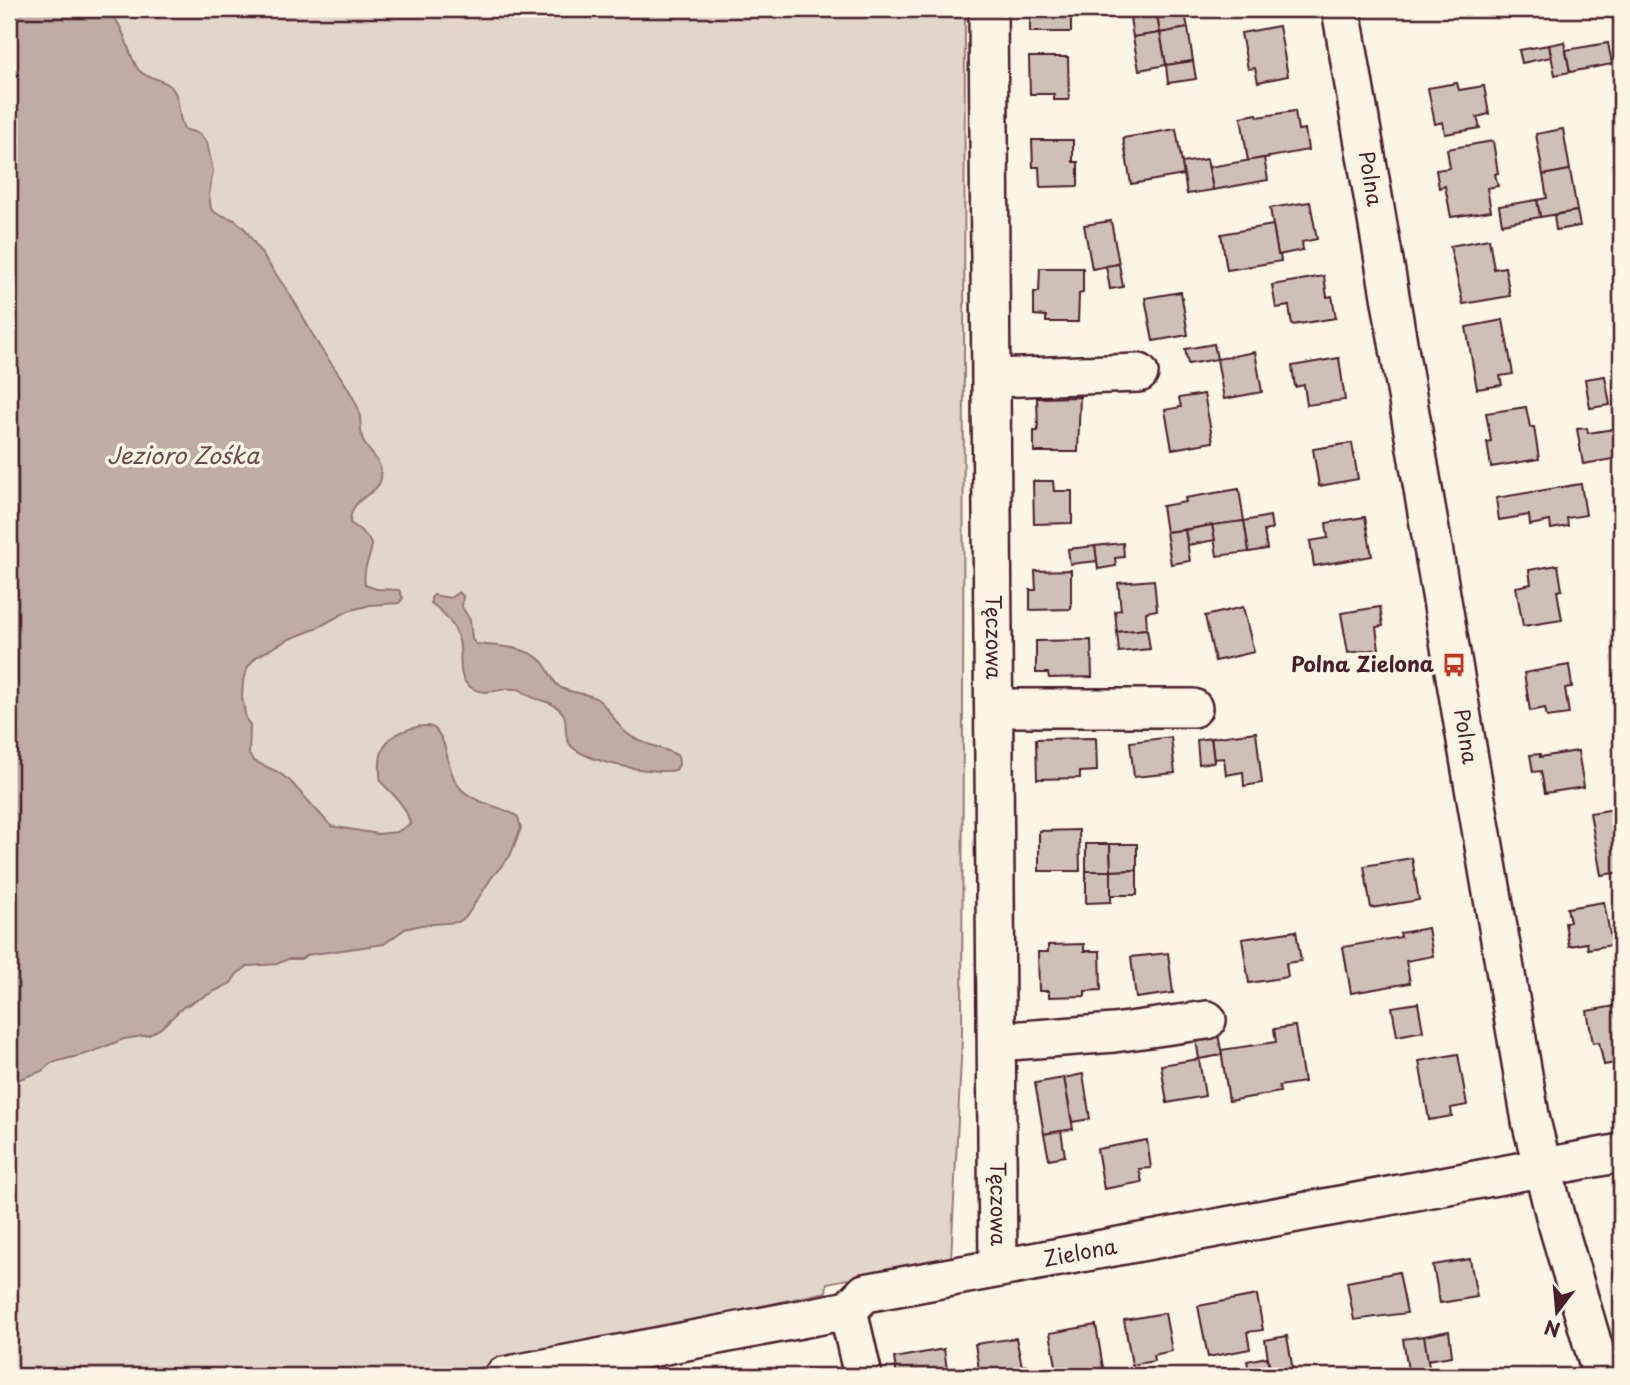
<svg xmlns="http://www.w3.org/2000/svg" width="1630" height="1385" viewBox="0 0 1630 1385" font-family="'Playpen Sans',sans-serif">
<rect width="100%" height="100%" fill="#fcf5e5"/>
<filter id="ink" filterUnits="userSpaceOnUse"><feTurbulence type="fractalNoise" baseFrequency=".0143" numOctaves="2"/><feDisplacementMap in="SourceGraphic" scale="14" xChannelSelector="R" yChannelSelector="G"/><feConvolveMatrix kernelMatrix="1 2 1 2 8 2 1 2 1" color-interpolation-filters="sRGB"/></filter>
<g filter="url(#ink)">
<path fill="#e2d5ca" stroke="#967a7a" stroke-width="2" d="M9 9H965L962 1040 951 1259 827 1283 826 1292 443 1376H9Z"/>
<g fill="#c0aca5" stroke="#917474" stroke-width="2">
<path d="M29 9H106C125 25 125 45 136 66 143 80 162 76 172 88 181 99 177 116 184 129L200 134 207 143 213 171 209 195 211 209 216 213 235 220 246 230C262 256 281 280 297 306 305 320 312 335 321 349 334 368 349 386 358 408 362 418 359 430 363 440 367 452 380 458 381 472 384 497 350 492 350 523 390 548 360 554 365 585L376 589 399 590 403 598 399 603 370 605 348 611 315 629 287 640 256 657 248 667 243 681 242 697 246 719 250 725 249 755 254 761 278 772 290 781 331 826 378 834 397 832 410 824C408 808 392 793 381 782 379 769 378 752 388 741 395 732 427 720 436 730 450 747 446 773 461 789 477 805 501 805 518 817L521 828 510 856 492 877 466 917 458 922 421 925 405 929 384 944 307 955 301 959H288L277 964 248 966 237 974 231 983 183 1007 161 1028 149 1035 124 1039 89 1053 51 1063 42 1071 9 1083V15Z"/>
<path d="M459 592 463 596 462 607 470 620 472 639 476 644C498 646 534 646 546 667 551 674 553 683 561 688 572 694 587 692 597 699 611 708 615 726 629 735 644 746 663 746 678 756L679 764 676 770C656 775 580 762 569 743 560 726 575 716 550 703 544 700 536 700 530 696 527 695 524 692 521 690 503 684 487 700 469 686 456 676 463 655 459 641 455 624 445 613 431 603V598L434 595 450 598Z"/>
</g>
<g fill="#cfc0b7" stroke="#4a1f2b" stroke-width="2">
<rect x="1030" y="9" width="41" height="23"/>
<path d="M1142 9H1156L1160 33 1133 37 1129 11Z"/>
<path d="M1156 9H1184L1188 28 1160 33Z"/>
<path d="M1279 26 1288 76 1258 82 1255 68 1248 69 1241 33Z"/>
<path d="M1188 28 1193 61 1166 65 1160 33Z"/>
<path d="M1160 33 1166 65 1139 70 1133 37Z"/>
<path d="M1564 42 1570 72 1555 75 1549 45Z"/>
<path d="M1608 43 1612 64 1570 72 1566 50Z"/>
<path d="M1549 45 1551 57 1522 63 1519 50Z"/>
<path d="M1029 57H1068L1069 100H1054V94H1030Z"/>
<path d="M1193 61 1196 79 1168 83 1166 65Z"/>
<path d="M1457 83 1459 90 1484 86 1489 114 1477 117 1480 128 1445 134 1443 122 1435 124 1428 88Z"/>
<path d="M1295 111 1298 130 1305 129 1308 150 1248 161 1241 117 1257 114 1258 117Z"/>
<path d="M1176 129 1184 175 1131 184 1123 138Z"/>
<path d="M1563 129 1570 170 1543 175 1536 134Z"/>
<path d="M1032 140H1073V162H1078V186L1040 187 1039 167H1033Z"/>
<path d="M1493 141 1498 173 1495 174 1498 186 1487 188 1491 211 1451 217 1445 186 1439 188 1436 170 1450 168 1447 149Z"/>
<path d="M1264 158 1268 180 1213 190 1209 167Z"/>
<path d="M1207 159 1213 190 1187 194 1182 163Z"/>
<path d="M1570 170 1577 211 1540 217 1537 200 1547 198 1543 175Z"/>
<path d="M1537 200 1540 217 1502 224 1499 206Z"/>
<path d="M1310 202 1317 239 1302 242 1303 250 1278 255 1270 208Z"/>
<path d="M1577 211 1580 226 1556 230 1554 215Z"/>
<path d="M1111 221 1119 264 1092 269 1084 225Z"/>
<path d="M1273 225 1278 255H1280L1281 261 1227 270 1221 234Z"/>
<path d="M1489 239 1494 269 1505 267 1510 296 1463 304 1450 246Z"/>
<path d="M1119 264 1123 287 1110 289 1106 266Z"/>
<path d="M1040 268H1083V293L1079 294 1078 322H1046V316L1034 315V292H1039Z"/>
<path d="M1324 276 1327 297 1332 296 1336 318 1292 325 1289 306 1276 308 1272 285Z"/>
<path d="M1181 292 1188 335 1153 341 1145 298Z"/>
<path d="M1503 320 1513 374 1500 376 1502 385 1477 389 1466 327Z"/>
<path d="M1214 344 1217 359 1188 364 1185 349Z"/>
<path d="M1255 352 1262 392 1224 399 1217 359Z"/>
<path d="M1339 358 1345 400 1307 405 1304 385 1295 387 1292 366Z"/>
<path d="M1605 376 1610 405 1590 408 1585 379Z"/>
<path d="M1204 394 1213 442 1172 449 1165 410 1181 407 1179 398Z"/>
<path d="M1080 397 1078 452H1034V431H1038L1037 398Z"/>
<path d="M1526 407 1530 427H1534L1539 459 1491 467 1487 442 1491 441 1486 413Z"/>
<path d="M1587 428 1588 433 1614 429 1619 458 1583 464 1577 429Z"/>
<path d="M1352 443 1358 479 1319 486 1313 449Z"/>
<path d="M1033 481H1053L1054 491H1072V523L1034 524Z"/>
<path d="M1581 484 1586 515 1567 518 1568 526 1551 529 1550 521 1530 525 1529 515 1499 520 1496 498Z"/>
<path d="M1239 489 1244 521 1166 532 1162 506 1186 502 1185 498Z"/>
<path d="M1270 516 1272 529 1264 531 1267 549 1249 552 1244 521Z"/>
<path d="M1365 517 1372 556 1314 566 1310 541 1328 538 1326 523Z"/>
<path d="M1244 521 1249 552 1217 556 1212 525Z"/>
<path d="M1212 525 1215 540 1188 545 1185 530Z"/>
<path d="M1185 530 1190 561 1171 564 1166 532Z"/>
<path d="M1123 543 1124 557 1115 558 1116 566 1098 569 1095 546Z"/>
<path d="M1095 546 1097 561 1070 564 1068 549Z"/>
<path d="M1558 565 1562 590 1557 591 1562 620 1523 626 1516 587 1531 584 1529 570Z"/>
<path d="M1071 570V609L1030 610V590H1036L1035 571Z"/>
<path d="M1154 580 1157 610 1146 612 1147 629 1117 632 1115 611 1121 610 1118 583Z"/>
<path d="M1621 599V627H1619L1614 600Z"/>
<path d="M1243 607 1254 652 1215 661 1205 616Z"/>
<path d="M1380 607 1383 626 1376 627 1379 649 1348 653 1341 613Z"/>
<path d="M1147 629 1150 649 1119 652 1117 632Z"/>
<path d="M1091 640 1092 677 1049 678 1048 673H1036V641Z"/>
<path d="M1569 665 1572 687 1565 688 1569 714 1547 717 1545 708 1530 711 1524 673Z"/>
<path d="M1256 732 1262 783 1244 786 1243 772 1226 775 1224 758 1214 759 1211 738Z"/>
<path d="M1171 737 1175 773 1134 777 1130 742Z"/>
<path d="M1096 738 1097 771 1080 772V778L1037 779 1036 739Z"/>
<path d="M1211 738 1214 762 1199 764 1197 740Z"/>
<path d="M1578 751 1584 787 1545 793 1541 771 1533 772 1530 755 1540 754V757Z"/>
<path d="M1621 808V872L1601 875 1590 813Z"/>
<path d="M1079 830 1080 871H1039V831Z"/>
<path d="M1086 844H1110L1111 871H1086Z"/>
<path d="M1110 844H1137V870L1111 871Z"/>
<path d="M1412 858 1419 900 1371 908 1364 866Z"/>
<path d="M1137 870V895H1111V871Z"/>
<path d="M1086 871H1111V902L1086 903Z"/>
<path d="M1604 902 1612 945 1588 949 1587 943 1569 946 1565 923 1570 922 1567 908Z"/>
<path d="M1428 928 1433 956 1406 961 1410 983 1351 993 1343 947 1401 937 1400 933Z"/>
<path d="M1296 931 1301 961 1286 963 1288 977 1249 983 1242 939Z"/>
<path d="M1084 944V951H1100L1101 990 1085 991V996L1049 997V991H1039L1038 952H1048V945Z"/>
<path d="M1168 953 1173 993 1136 998 1131 957Z"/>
<path d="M1418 1003 1423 1031 1397 1036 1392 1007Z"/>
<path d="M1621 1005V1062L1604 1065 1599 1042 1593 1043 1587 1011Z"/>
<path d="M1295 1026 1304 1082 1279 1086 1280 1092 1229 1101 1221 1050 1276 1042 1274 1029Z"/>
<path d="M1217 1029 1222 1055 1199 1059 1195 1033Z"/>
<path d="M1458 1054 1467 1105 1451 1108 1452 1116 1429 1120 1419 1061Z"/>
<path d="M1199 1059 1205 1096 1167 1103 1161 1065Z"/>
<path d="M1083 1074 1090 1119 1072 1122 1064 1078Z"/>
<path d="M1064 1078 1073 1129 1044 1134 1035 1083Z"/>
<path d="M1061 1131 1065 1156 1049 1159 1044 1134Z"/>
<path d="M1147 1140 1151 1168 1139 1169 1142 1182 1104 1189 1097 1149Z"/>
<path d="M1470 1259 1477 1297 1440 1303 1433 1265Z"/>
<path d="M1399 1272 1407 1313 1354 1320 1347 1282Z"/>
<path d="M1257 1295 1263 1330 1247 1332 1250 1349 1208 1357 1198 1306Z"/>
<path d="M1165 1313 1172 1351 1153 1355 1154 1361 1132 1365 1124 1320Z"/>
<path d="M1096 1325 1104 1374 1058 1376 1050 1333Z"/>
<path d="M1449 1331 1452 1356 1427 1360 1424 1336Z"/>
<path d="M1287 1336 1294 1376H1271L1265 1340Z"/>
<path d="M1424 1336 1430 1373 1409 1376 1403 1339Z"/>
<path d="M1016 1338 1022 1366 1027 1365 1029 1376H980L975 1344Z"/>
<path d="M944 1349 948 1376H897L894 1358Z"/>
<path d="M1267 1357 1271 1376H1250L1247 1361Z"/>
</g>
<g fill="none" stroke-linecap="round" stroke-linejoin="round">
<g stroke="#4a1f2b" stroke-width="42">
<g id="minor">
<path id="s1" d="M988 9 998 1267"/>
<path id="s2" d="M1341 9 1531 1121 1555 1216 1602 1376"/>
<path d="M992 378 1139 373"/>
<path d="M994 708H1193"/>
<path d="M997 1042 1114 1033 1207 1020"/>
<path d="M848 1310 863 1376"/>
<path id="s3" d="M504 1376 848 1310 865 1293 1621 1153"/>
</g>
</g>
<use href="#minor" stroke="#fcf5e5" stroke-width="37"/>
</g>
</g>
<defs>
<g id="bus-bare" transform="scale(1.89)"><path d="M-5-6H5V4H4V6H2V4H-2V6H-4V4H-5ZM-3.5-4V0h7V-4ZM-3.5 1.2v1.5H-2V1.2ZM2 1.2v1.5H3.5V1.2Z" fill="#c8321e" stroke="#fcf5e5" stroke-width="2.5" paint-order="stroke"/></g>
</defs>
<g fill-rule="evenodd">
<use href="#bus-bare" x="1454" y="665"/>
</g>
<g text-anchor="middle" stroke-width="7" stroke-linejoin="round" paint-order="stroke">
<g font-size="21" fill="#4a1f2b" stroke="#fcf5e5">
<text dy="7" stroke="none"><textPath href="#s2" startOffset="172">Polna</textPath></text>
<text dy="7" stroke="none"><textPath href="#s1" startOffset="628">Tęczowa</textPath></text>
<text dy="7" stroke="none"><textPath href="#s2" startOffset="738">Polna</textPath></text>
<text dy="7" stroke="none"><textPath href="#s1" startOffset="1195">Tęczowa</textPath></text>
<text dy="7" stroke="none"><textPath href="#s3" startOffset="593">Zielona</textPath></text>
</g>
<g font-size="21" font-weight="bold" fill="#4a1f2b" stroke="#fcf5e5" text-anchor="end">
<text x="1434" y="672">Polna Zielona</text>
</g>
<g font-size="23" font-style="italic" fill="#6d4950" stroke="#fcf5e5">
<text x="183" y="464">Jezioro Zośka</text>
</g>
</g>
<rect width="1630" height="1385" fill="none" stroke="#fcf5e5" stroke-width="35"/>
<rect x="18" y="18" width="1595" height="1350" fill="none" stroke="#4a1f2b" stroke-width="2.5" filter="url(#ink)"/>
<g transform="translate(1557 1312) rotate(196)" stroke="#fcf5e5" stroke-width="5" paint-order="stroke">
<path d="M0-5L12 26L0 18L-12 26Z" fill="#4a1f2b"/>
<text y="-10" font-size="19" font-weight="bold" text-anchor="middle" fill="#4a1f2b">N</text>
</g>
</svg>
